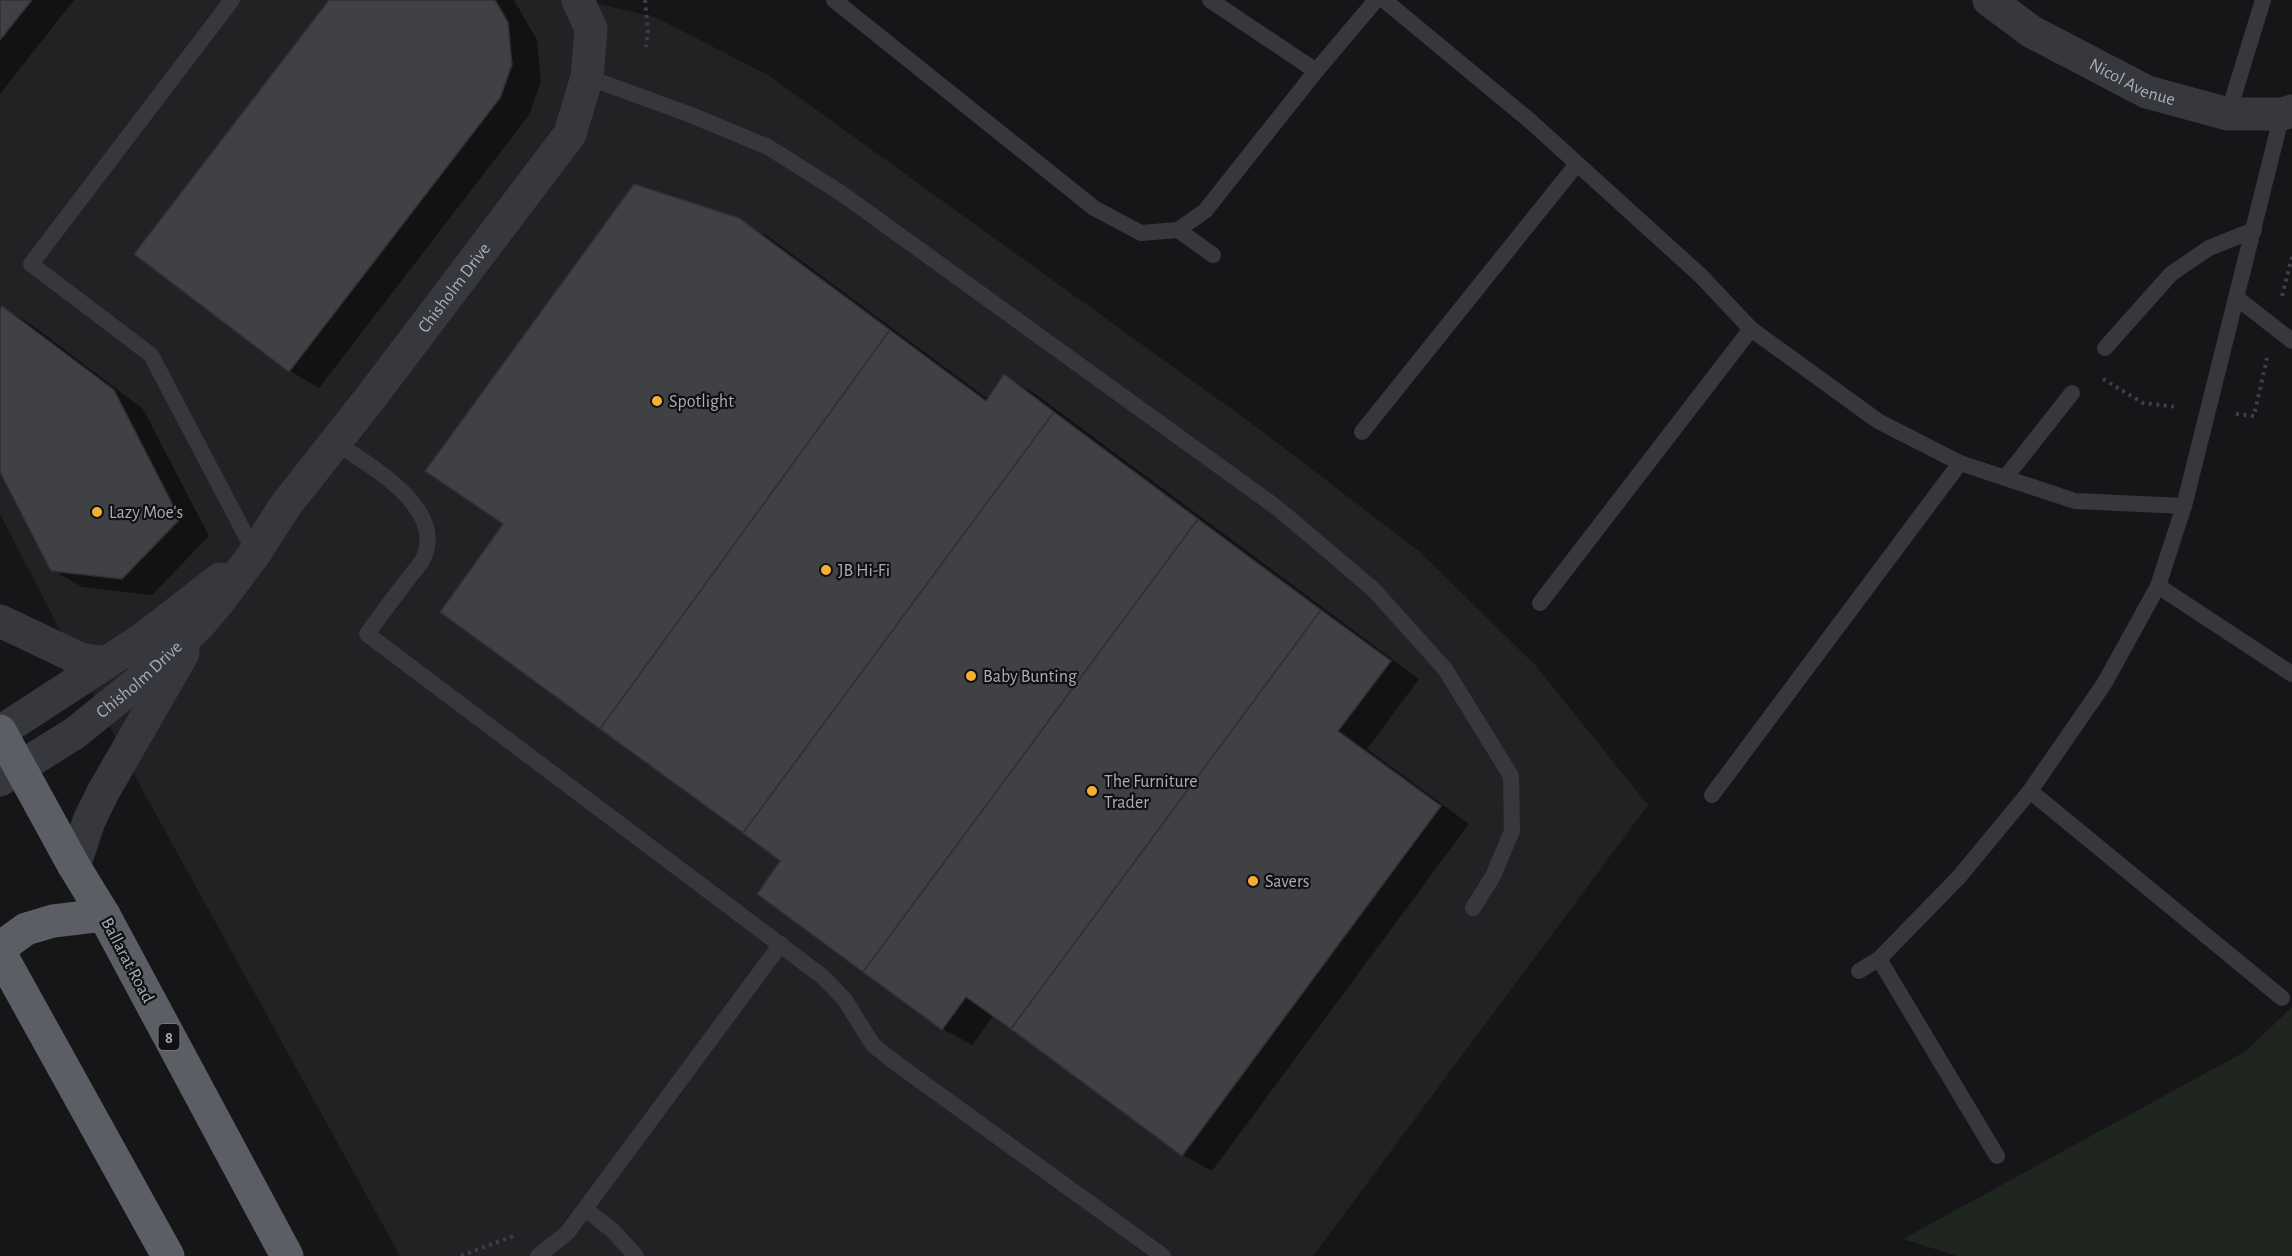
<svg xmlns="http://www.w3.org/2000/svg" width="2292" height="1256" viewBox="0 0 2292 1256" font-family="'Alegreya Sans',sans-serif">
<rect width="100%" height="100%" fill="#161618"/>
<path fill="#222225" d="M0 0H581L655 17 768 75 1262 431 1420 552 1535 665 1648 805 1313 1256H400L143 791 0 514Z"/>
<path fill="#1e261f" d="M2292 1007V1256H1957L1903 1239 2246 1051Z"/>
<g fill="#0007">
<path d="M0 0H74L0 94Z"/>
<path d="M331 0H514L537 40 541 82 529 115 319 388 290 371Z"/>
<path d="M738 220 769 237 989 400 1004 376 1034 393 1419 679 1367 749 1469 824 1212 1171 1183 1155 994 1015 972 1045 943 1029 782 861Z"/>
<path d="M3 308 32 325 143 409 209 536 152 595 82 587 53 570 0 469V312Z"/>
</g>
<g fill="#404145" stroke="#303034" stroke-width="1.5">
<path d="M0 0H32L0 40Z"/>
<path d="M329 0H495L508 22 512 65 500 98 289 372 134 254Z"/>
<path d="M634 184 739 218 890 330 600 729 440 612 503 524 425 471Z"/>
<path d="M2 306 114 390 180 519 122 579 51 571 0 472V310Z"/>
<path d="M890 330 986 401 1004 374 1054 412 743 833 600 729Z"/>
<path d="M1054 412 1198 519 863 972 757 894 780 861 743 833Z"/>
<path d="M1198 519 1321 610 1011 1029 966 997 942 1030 863 972Z"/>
<path d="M1321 610 1391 661 1338 731 1441 806 1182 1156 1011 1029Z"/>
</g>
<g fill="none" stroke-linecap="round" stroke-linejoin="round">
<g stroke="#3d3f44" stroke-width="4" stroke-dasharray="3 4.5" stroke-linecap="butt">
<path d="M645 0 648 30 646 47"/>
<path d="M2282 296 2292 257"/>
<path d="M2103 379 2143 403 2178 407"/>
<path d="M2236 414 2254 416 2267 358"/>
<path d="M461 1256 516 1235"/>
</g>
<g stroke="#37383d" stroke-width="16">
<path d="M232 0 31 264 151 355 255 553"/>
<path d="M834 0 1094 208 1141 233 1178 230 1205 211 1316 71 1376 0"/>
<path d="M1210 0 1316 71"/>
<path d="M1384 0 1529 120 1701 276 1751 329 1878 421 1960 463 2075 501 2184 506"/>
<path d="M587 77 691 115 768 147 841 193 1276 507 1373 589 1445 669 1511 776 1512 831 1493 876 1473 908"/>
<path d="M2228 114 2263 0"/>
<path d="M1178 230 1213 255"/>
<path d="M2237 298 2292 341"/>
<path d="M2105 348 2171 274 2209 248 2254 230"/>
<path d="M1362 432 1577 164"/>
<path d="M336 443C370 466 445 507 424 557 421 564 413 572 408 579 394 597 380 616 367 634L823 977 845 1000 873 1045 893 1061 1163 1256"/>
<path d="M2005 478 2072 393"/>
<path d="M2158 586 2292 674"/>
<path d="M1540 603 1751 329"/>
<path d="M2030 791 2282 998"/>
<path d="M1712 795 1960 463"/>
<path d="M1879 959 1997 1156"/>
<path d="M1859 971 1879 959 1959 877 2030 791 2104 684 2158 586 2184 506 2282 114"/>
<path d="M585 1209 612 1230 636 1256"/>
<path d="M538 1256 567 1233 781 944"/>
</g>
<path stroke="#37383d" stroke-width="33" id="s1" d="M1989 0 2032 32 2147 92 2228 114H2282L2292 111"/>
<g stroke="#37383d" stroke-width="33">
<path d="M0 621 80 659 106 663"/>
<path d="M0 732 144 638 220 579"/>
<path id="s2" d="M0 780 75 733 138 682 197 627 219 601 255 553 285 506 371 397 570 134 587 77 591 29 578 0"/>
<path d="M74 866 89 821 102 794 183 653"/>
</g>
<g stroke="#5b5e65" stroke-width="33">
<path d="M0 731 74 866 104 915 287 1256"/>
<path d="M0 948 26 929 53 921 104 915"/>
<path d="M0 953 168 1256"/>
</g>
</g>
<g fill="#f2b134" stroke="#111113" stroke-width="2">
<circle cx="657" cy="401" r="6"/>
<circle cx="97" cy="512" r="6"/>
<circle cx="826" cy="570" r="6"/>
<circle cx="971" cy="676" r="6"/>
<circle cx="1092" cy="791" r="6"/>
<circle cx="1253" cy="881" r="6"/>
</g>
<g text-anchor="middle" stroke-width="4.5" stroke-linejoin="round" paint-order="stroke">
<rect fill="#111113" stroke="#7b7e86" stroke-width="1.5" x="158.5" y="1024" width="21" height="26" rx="4.5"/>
<g font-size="16" font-weight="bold" fill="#a8adb8">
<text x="169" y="1043">8</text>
</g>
<g font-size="18" fill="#a8adb8" stroke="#111113">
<text dy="6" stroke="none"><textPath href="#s1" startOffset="166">Nicol Avenue</textPath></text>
<text dy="6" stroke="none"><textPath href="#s2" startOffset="676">Chisholm Drive</textPath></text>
<text dy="6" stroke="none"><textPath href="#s2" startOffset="172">Chisholm Drive</textPath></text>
<text transform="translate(128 960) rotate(62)" y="6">Ballarat Road</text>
</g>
<g font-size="18" fill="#a8adb8" stroke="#111113" text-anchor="start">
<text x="669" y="407">Spotlight</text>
<text x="109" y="518">Lazy Moe's</text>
<text x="838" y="576">JB Hi-Fi</text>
<text x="983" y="682">Baby Bunting</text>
<text x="1104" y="787">The Furniture<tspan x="1104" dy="21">Trader</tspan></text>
<text x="1265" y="887">Savers</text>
</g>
</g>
</svg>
